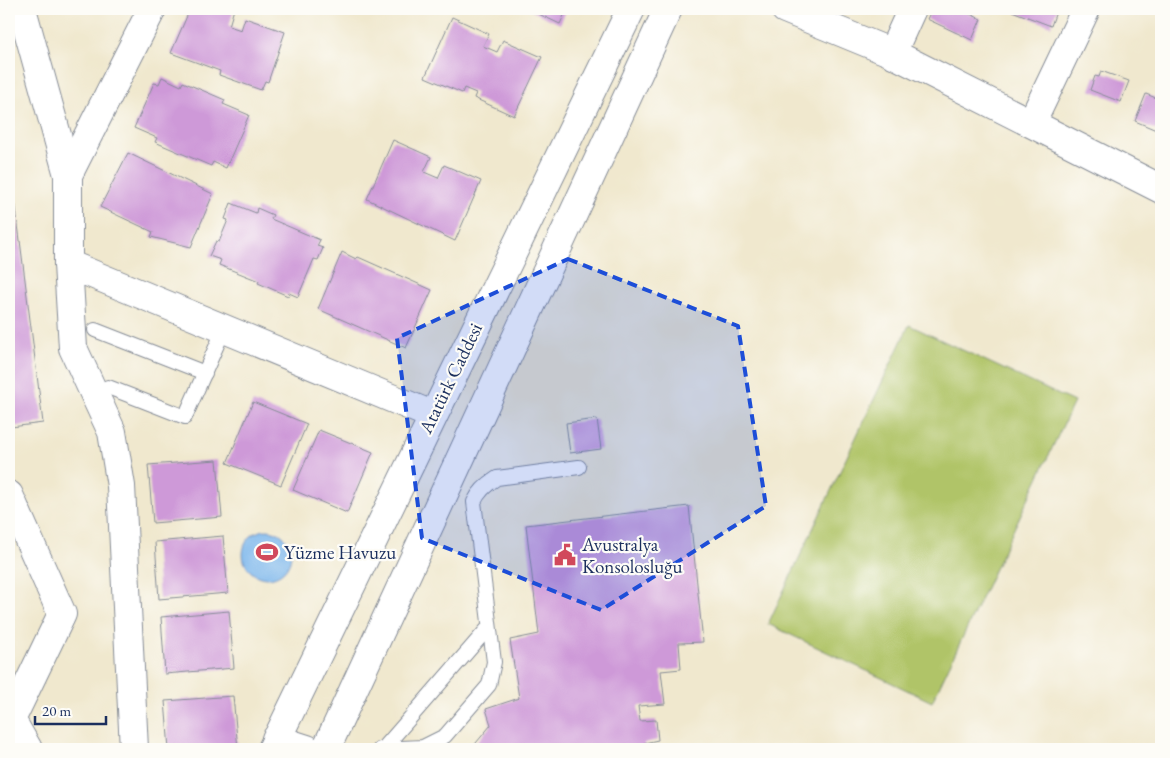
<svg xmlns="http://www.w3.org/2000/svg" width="1170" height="758" viewBox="0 0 1170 758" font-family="'EB Garamond',serif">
<rect width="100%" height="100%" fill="#fdfcf7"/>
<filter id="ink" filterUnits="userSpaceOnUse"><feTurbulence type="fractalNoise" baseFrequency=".02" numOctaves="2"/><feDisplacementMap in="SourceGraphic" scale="10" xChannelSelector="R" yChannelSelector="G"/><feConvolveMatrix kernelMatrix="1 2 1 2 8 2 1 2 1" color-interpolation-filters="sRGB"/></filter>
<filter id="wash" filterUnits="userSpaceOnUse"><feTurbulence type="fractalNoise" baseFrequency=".0096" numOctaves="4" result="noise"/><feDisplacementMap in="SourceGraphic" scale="20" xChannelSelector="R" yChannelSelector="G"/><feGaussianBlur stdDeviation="1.12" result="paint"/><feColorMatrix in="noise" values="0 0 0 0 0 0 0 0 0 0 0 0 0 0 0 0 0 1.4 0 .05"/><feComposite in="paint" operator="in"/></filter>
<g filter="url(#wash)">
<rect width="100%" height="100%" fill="#f0e8ce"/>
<path fill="#b0c467" stroke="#667a62" d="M909 325 1074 402 932 702 768 624Z"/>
<circle fill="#7ab6ec" stroke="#4a72a5" cx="267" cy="554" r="24"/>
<g id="blocks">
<g fill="#ce99d8">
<path d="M190 9H234L229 26 241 30 245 18 285 32 268 82 265 81 261 90 219 75 220 71 171 53Z"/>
<path d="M528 9H567L560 24Z"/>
<path d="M932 9H959L981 19 972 40 927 19Z"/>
<path d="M1013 9H1057L1051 26 1012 11Z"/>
<path d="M1149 9H1161V14Z"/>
<path d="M452 17 489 34 483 46 497 52 503 40 542 57 514 116 474 98 476 93 464 88 462 93 425 77Z"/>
<path d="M1101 71 1129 81 1121 102 1090 90 1095 76 1099 77Z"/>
<path d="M162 77 181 86 183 82 225 100 223 104 249 115 226 168 213 162 211 166 155 142 157 138 134 128 154 83 159 84Z"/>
<path d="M1146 94 1161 100V132L1135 121Z"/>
<path d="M393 140 431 157 424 172 438 178 444 165 481 181 455 241 367 199Z"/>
<path d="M9 153 43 423 11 427 9 407Z"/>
<path d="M128 153 213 194 191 247 151 237 153 232 100 207Z"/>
<path d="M231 203 256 213 257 208 273 215 271 219 320 240 317 246 323 248 318 260 314 259 298 297 289 293 288 296 258 283 259 281 219 265 221 260 209 256 216 241 219 242 228 220 225 219Z"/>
<path d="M342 252 356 259 358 257 432 290 406 348 318 309Z"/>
<path d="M253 402 307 424 281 485 227 463Z"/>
<path d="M597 419 601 449 570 453 566 423Z"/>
<path d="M319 430 373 452 347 513 293 490Z"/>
<path d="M217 460 222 517 153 523 148 465Z"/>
<path d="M689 506 703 642 679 643 681 669 661 671 665 704 638 706 640 721 656 720 658 740 644 743 645 749H471L491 725 486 709 519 698 510 640 539 634 526 525Z"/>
<path d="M223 536 228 593 159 599 155 542Z"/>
<path d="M229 611 234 668 165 674 161 617Z"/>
<path d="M233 696 238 749H169L165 701Z"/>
</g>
</g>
</g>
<g filter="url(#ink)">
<use href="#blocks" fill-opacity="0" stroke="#868c96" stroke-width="1"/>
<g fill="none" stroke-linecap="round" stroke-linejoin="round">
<g stroke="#868c96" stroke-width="16">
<g id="lane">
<path d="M95 330 205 373"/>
<path d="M108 387 185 417 224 329"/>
<path d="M380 749 423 747 445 736 489 685 494 662 474 502C479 491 487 484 497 478L579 467"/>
<path d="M383 749 489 627"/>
</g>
</g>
<g stroke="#868c96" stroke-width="30">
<g id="street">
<path d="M22 9 68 175V264L73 348 112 432 121 486 134 749"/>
<path d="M785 9 892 53 1161 189"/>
<path d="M892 53 912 9"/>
<path d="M1032 122 1086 9"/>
<path d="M68 175 152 9"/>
<path d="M68 264 432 415"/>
<path d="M9 495 62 614 11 720"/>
<path d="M9 716 28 749"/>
</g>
</g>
<g stroke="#868c96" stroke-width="30">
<g id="secondary">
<path d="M276 739 307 749"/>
<path d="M272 749 631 9"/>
<path d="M326 749 668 9"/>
</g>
</g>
<use href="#lane" stroke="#fff" stroke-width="14"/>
<use href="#street" stroke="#fff" stroke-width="28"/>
<use href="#secondary" stroke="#fff" stroke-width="28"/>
</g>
</g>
<path fill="#1d4ed8" fill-opacity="0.2" stroke="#1d4ed8" stroke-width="4" stroke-dasharray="10 6" stroke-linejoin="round" d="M568 259 738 326 766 506 601 610 422 538 397 338Z"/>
<defs>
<g id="stadium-bare" transform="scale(1.725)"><path d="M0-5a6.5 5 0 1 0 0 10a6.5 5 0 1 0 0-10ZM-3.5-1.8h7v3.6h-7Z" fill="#d1495b" stroke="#fdfcf7" stroke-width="2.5" paint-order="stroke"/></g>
<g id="civic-bare" transform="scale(1.725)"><path d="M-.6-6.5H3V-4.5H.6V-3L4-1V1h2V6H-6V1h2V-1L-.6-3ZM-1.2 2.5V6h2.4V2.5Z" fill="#d1495b" stroke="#fdfcf7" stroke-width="2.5" paint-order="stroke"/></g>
</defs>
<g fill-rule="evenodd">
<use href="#stadium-bare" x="267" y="552"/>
<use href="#civic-bare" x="565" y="555"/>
</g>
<g text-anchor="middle" stroke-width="4.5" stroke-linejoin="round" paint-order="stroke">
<g font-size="19" fill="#1b2f5e" stroke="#fdfcf7">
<text transform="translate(450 378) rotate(-64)" y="7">Atatürk Caddesi</text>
</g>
<g font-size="19" fill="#1b2f5e" stroke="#fdfcf7" text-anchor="start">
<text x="582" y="551">Avustralya<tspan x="582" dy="22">Konsolosluğu</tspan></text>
<text x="284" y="559">Yüzme Havuzu</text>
</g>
</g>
<rect width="1170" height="758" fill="none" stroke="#fdfcf7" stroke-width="30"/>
<path d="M35 716v8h71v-8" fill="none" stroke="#1b2f5e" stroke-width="2.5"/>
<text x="42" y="716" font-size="15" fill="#1b2f5e" stroke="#fdfcf7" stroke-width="4" paint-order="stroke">20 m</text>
</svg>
